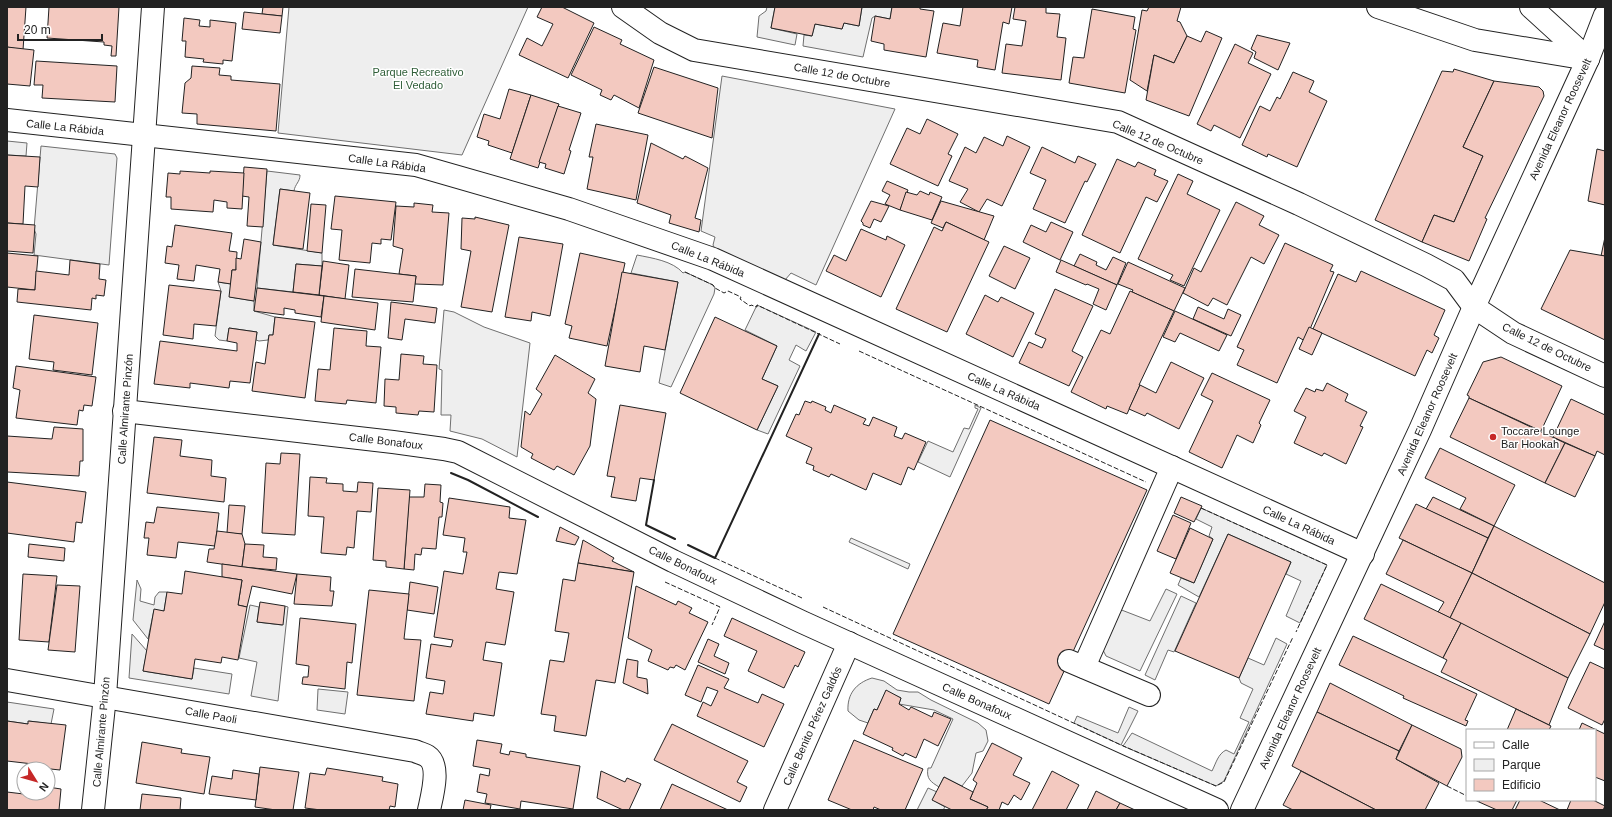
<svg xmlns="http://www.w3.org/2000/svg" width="1612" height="817" viewBox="0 0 1612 817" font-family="Arial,sans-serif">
<rect width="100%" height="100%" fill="#fff"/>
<g fill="#eee" stroke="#6f6f6f">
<path d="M289 7H528L462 155 278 133Z"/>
<path d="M767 7H775L771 28 797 34 795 45 757 37 759 16 766 11Z"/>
<path d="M862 7H892L890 19 875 16 872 18 863 57 803 46 804 35 812 36 815 24 842 29 844 23 859 26Z"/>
<path d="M722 76 895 109 816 285 791 273 785 280 719 256 713 245 715 237 701 231Z"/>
<path d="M7 141 27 143 26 156 7 155Z"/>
<path d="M41 146 115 154 117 158 109 265 34 255 36 234 34 229Z"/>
<path d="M267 171 300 175C300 182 295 184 294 191L280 189 273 245 322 253V266L296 264 293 292 257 288Z"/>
<path d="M637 255C652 258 673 261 683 273L685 272 713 285 715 288 714 294 671 387 659 383 678 282 631 273Z"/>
<path d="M218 282 231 284 230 297 254 301V311L275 317 273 335H269L268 340 259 341 256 340 257 332 229 328 227 341 219 340 215 336 221 291Z"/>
<path d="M757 305 816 332 806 351 796 345 789 360 800 366 768 434 757 430 778 386 762 379 777 346 745 330Z"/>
<path d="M444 310 454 312 484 327 530 343 517 457 482 439 450 431 451 415H441L442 370 439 369Z"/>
<path d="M975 405 981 408 950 477 918 462 928 441 953 452 964 428 969 429 978 409 975 408Z"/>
<path d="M1201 508 1327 565 1300 623 1286 616 1301 581 1286 574 1291 562 1228 534 1199 597 1178 585 1181 578 1194 583 1213 539 1209 536 1212 527 1196 519Z"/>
<path d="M851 538 910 564 908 569 849 542Z"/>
<path d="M137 580 141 589 140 601 154 605 155 597 159 592H167L164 611 154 610 148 639 133 620Z"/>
<path d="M1166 589 1177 594 1140 671 1106 656 1102 648 1119 609 1150 621Z"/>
<path d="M1181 596 1196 603 1174 652 1168 650 1155 680 1145 675Z"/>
<path d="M250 605 259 607 257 622 282 625 285 606 288 607 278 701 251 696 257 662 239 658Z"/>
<path d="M132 634 147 651 143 671 192 679 194 668 232 674 229 694 129 678Z"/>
<path d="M1276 638 1287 644 1224 781 1216 786 1123 746 1132 733 1212 771C1216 763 1218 754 1226 750L1234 754 1249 722 1240 718 1253 689 1241 683 1239 678 1248 658 1264 665Z"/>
<path d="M872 678 884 681 897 690 909 692H918L931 700 978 723 986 730 988 741 983 751 976 753 972 773 962 786 944 777 939 787C931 782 926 779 928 768H931L953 719 934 710 899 704 901 698 886 691 877 710 874 709 868 723 859 720 848 711C847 694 856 683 872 678Z"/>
<path d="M318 689 348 692 345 714 317 710Z"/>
<path d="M7 702 54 709 51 724 29 721 28 724 7 721Z"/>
<path d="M1129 707 1138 711 1121 745 1074 723 1077 716 1118 733Z"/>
<path d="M928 788 937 792 933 800 945 807 943 810H917Z"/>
</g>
<g fill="#f3c9c0" stroke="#222">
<path d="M7 7H26L23 50 7 47Z"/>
<path d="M49 7H119L116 56H111L112 46 104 45V42L47 38Z"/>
<path d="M263 7H283L282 16 262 14Z"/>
<path d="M542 7H562L594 23 568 78 519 55 527 38 542 46 553 24 537 17Z"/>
<path d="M775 7H862L859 26 844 23 842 29 815 24 812 36 771 28Z"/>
<path d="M892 7H920V9L934 11 926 57 884 50V44L871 41 875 16 890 19Z"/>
<path d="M963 7H1012L1009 24 1003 22 995 70 977 67 978 60 937 53 943 23 960 26Z"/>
<path d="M1015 7H1046V13L1060 14 1057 37 1066 38 1061 80 1002 73 1006 44 1022 46 1026 21 1013 19Z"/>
<path d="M1149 7H1181L1177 21 1180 22 1187 36 1174 63 1154 55 1147 91 1130 80 1142 10 1147 11Z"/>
<path d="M1092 9 1135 17 1133 29 1136 30 1125 93 1069 83 1073 57 1084 58Z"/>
<path d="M244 12 282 16 280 33 242 29Z"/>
<path d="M184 18 200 20 199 26 210 27V20L236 23 232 61 223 60V64L203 62 204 59 185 57 186 41H182Z"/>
<path d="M594 27 622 40 620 44 654 60 639 108 614 95 611 100 600 95 602 90 571 75Z"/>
<path d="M1206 31 1222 38 1189 116 1146 100 1154 55 1174 63 1187 36 1201 42Z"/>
<path d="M1257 35 1290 43 1278 70 1254 58 1256 52 1251 49Z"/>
<path d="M1235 44 1253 53 1248 63 1271 74 1240 138 1214 125 1211 131 1197 124Z"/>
<path d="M7 47 34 50 30 86 7 84Z"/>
<path d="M36 61 117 66 115 102 42 98 43 85H34Z"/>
<path d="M192 66 220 68 219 75 231 76V80L280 84 276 131 197 124V114L182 113 185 83 191 78Z"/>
<path d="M654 67 718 88 712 138 638 113Z"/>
<path d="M1454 69 1494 81 1463 147 1483 156 1454 222 1434 215 1422 242 1375 220 1442 71 1453 72Z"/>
<path d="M1293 72 1314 81 1309 92 1327 101 1297 167 1268 154 1267 157 1242 145 1260 106 1270 111 1277 97 1280 99Z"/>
<path d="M1494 81 1539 87 1543 91 1544 96 1485 218 1487 219 1469 261 1422 242 1434 215 1454 222 1483 156 1463 147Z"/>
<path d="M509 89 531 95 512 153 488 145 489 141 477 137 484 114 500 119Z"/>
<path d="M531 95 559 104 538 168 510 159Z"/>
<path d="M558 106 581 113 569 150 571 151 564 174 545 168 546 164 539 162Z"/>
<path d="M927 119 958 134 948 154 952 156 938 186 890 164 907 128 920 134Z"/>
<path d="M596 124 648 135 636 200 587 189 593 157H589Z"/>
<path d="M1007 136 1030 147 1002 206 987 199 979 212 960 202 968 189 949 181 965 147 976 153 984 137 1003 146Z"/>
<path d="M651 143 683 159 685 156 708 168 695 218 701 220 699 232 669 223 671 215 637 203Z"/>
<path d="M1042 147 1075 163 1078 156 1096 164 1087 182 1085 181 1065 223 1033 209 1046 180 1030 173Z"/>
<path d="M1597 149 1605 151V205L1588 201Z"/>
<path d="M7 155 40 157 38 187 25 186 23 224 7 223Z"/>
<path d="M1117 159 1135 167 1138 162 1156 170 1154 175 1168 181 1157 202 1146 197 1120 253 1082 235Z"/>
<path d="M244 167 267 169 263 227 247 226 249 197 242 196Z"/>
<path d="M180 171 210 173V171L244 173 242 209 227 208V202L214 200 213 212 171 209V197H166L168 173 180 174Z"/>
<path d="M1178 174 1193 181 1187 194 1220 210 1184 286 1170 280 1173 275 1138 259Z"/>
<path d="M887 181 908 190 900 210 885 204 890 195 882 191Z"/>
<path d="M280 189 310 193 303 249 273 245Z"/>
<path d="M920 191 929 195 930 192 942 197 932 220 900 210 906 192 917 195Z"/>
<path d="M335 196 396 202 391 240 381 239V244L372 243 370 263 339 260 342 230 331 229Z"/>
<path d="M871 201 889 206 881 222 874 219 870 228 863 225V223L861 221Z"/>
<path d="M941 201 994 216 984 240 946 222 943 228 931 223Z"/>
<path d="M1236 202 1264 216 1259 225 1279 235 1264 264 1251 257 1227 305 1213 298 1208 306 1183 293 1194 268 1201 272Z"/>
<path d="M414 203 433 205 432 212 449 213 443 285 415 284 416 276 399 274 403 249 393 246 396 206 414 207Z"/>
<path d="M311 204 326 205 322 253 307 251Z"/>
<path d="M475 217 509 225 492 312 461 307 471 251 461 249 462 218 475 219Z"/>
<path d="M946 222 989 242 947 332 896 309 934 227 942 231Z"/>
<path d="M1051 222 1073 232 1060 260 1023 242 1031 225 1046 232Z"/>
<path d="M7 223 35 225 33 253 7 251Z"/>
<path d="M175 225 232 233 229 251 237 252 236 270H232L231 284 218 282 220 269 196 265 194 281 177 279 179 265 165 263 167 246 172 247Z"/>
<path d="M861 229 886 240 887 236 905 245 881 297 826 271 834 255 846 261Z"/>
<path d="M519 237 563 244 550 316 532 312 531 321 505 317Z"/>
<path d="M1605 237V256H1601Z"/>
<path d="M244 239 261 242 254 301 229 297 232 270H236V258L241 259Z"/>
<path d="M1285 243 1333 265 1330 271 1334 272 1305 341 1298 337 1277 383 1237 365 1244 350 1237 347Z"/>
<path d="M1004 246 1030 258 1015 289 989 276Z"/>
<path d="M1570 250 1605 256V340L1541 309Z"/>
<path d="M7 253 38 256 35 290 7 287Z"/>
<path d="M580 253 625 263 607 346 569 338 572 326 565 324Z"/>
<path d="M1080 254 1097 262 1096 265 1106 270 1113 257 1126 263 1117 285 1074 266Z"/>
<path d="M70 260 100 264 99 279 106 280 104 296 96 295V299L92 298 91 310 17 302 18 289 35 290 36 271 69 275Z"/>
<path d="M1061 260 1117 285 1106 310 1093 304 1099 289 1087 284 1086 285 1056 272Z"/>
<path d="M323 261 349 265 345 299 319 295Z"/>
<path d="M1128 262 1185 288 1174 311 1132 292 1133 290 1118 284Z"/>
<path d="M296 264 322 266 319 295 293 292Z"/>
<path d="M355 269 416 276 413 302 352 297Z"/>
<path d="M1361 271 1445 310 1434 335 1439 338 1432 353 1427 350 1415 376 1313 329 1338 274 1356 282Z"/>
<path d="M622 272 678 282 665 350 644 346 640 372 605 366Z"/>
<path d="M169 285 221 291 216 326 194 324 193 339 163 335Z"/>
<path d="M257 288 324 296 321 317 295 313V310L284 308V315L254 311Z"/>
<path d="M1055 289 1093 306 1072 351 1083 357 1069 386 1019 363 1029 342 1042 348 1046 339 1035 334Z"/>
<path d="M1130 291 1174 311 1139 385H1140L1127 414 1107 406 1106 409 1071 392 1101 330 1110 334Z"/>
<path d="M985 295 998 302 1001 297 1034 313 1013 357 966 334Z"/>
<path d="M324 296 378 303 375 330 321 322Z"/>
<path d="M391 302 437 308 435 323 405 319 402 340 388 338Z"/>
<path d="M1198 307 1224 319 1228 309 1241 315 1231 336 1193 319Z"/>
<path d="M1175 311 1227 335 1219 351 1180 333 1175 342 1163 337Z"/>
<path d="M34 315 98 323 92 375 53 370 54 362 29 359Z"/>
<path d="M275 317 315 322 305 398 252 391 256 362 265 364 269 335H273Z"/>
<path d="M715 317 777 346 762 379 778 386 757 430 680 393Z"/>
<path d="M1309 327 1322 333 1312 355 1299 349Z"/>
<path d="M229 328 257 332 250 383 230 381 229 388 190 383V388L154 384 160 341 237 351V343L227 341Z"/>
<path d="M334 328 367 331 366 346 381 347 376 403 347 400 346 404 315 401 318 369 330 370Z"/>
<path d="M401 354 424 356 423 364 437 365 434 412 419 411 418 415 396 413V407L384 406 385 379 399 380Z"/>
<path d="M555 355 595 379 588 393 596 399 590 446 574 475 557 466 554 470 531 458 533 454 521 447 525 411 530 415 542 394 536 389Z"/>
<path d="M1501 357 1562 386 1541 431 1469 398V396L1467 395 1483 362Z"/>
<path d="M1171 362 1204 378 1179 429 1147 413 1145 416 1129 409 1140 385 1156 393Z"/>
<path d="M16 366 96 377 92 406 84 405 83 411 79 410 77 425 16 418 20 390 13 388Z"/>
<path d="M1212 373 1270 400 1259 423 1261 425 1253 443 1237 435 1222 468 1189 452 1213 401 1201 395Z"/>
<path d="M1327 383 1348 394 1345 401 1367 412 1360 426 1363 427 1346 464 1324 453 1322 456 1294 443 1306 417 1294 411 1306 388 1315 392 1316 389 1323 391Z"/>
<path d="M1469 398 1565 443 1545 483 1450 437Z"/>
<path d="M1571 399 1605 415V455L1597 451 1595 456 1553 437Z"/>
<path d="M805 401 811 403 812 401 826 407 825 410 831 413 834 405 866 419 863 424 869 426 873 417 897 427 894 436 902 439 905 433 926 442 914 470 908 467 901 485 873 473 866 490 831 474 829 477 813 470 814 466 806 463 812 448 786 436 796 414 799 415Z"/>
<path d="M620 405 666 413 654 480 640 478 636 501 611 497 615 477 607 476Z"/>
<path d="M990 420 1147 490 1049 704 893 634Z"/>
<path d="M54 427 83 429V461H80L79 476 7 472V436L52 439Z"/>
<path d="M154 437 182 440 180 456 212 460 211 476 226 478 224 502 147 493Z"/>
<path d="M1565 443 1595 456 1575 497 1545 483Z"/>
<path d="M1440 448 1515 485 1494 526 1460 509 1466 498 1425 478Z"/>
<path d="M281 453 300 454 295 535 262 533 266 463 280 464Z"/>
<path d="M310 477 327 478 326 483 343 484V491L357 492 358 482 373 483 371 512 357 511 354 548 347 547 346 555 321 553 324 517 308 516Z"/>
<path d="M7 482 86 492 82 523 76 522 74 542 7 533Z"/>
<path d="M425 484 441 485 440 502 443 503 442 517H439L436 549 422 548 421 555 415 554 414 570 404 569 409 497H424Z"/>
<path d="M378 488 410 490 404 569 386 567V561L373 560Z"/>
<path d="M1181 497 1202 506 1194 522 1174 513Z"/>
<path d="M1433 497 1494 526 1488 538 1426 509Z"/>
<path d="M449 498 510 507 509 518 526 520 517 574 499 572 496 589 514 592 505 645 486 642 483 660 502 663 494 716 474 713 473 721 426 714 430 692 443 694 445 681 426 678 431 644 451 647 453 640 434 637 444 571 463 574 467 552H463L465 538 443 535Z"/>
<path d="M1416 504 1488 538 1472 573 1399 538Z"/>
<path d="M229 505 245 506 242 534 227 533Z"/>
<path d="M157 507 219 513 215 546 178 542 176 558 147 555 149 538H144L146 522 154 523Z"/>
<path d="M1173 515 1191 523 1176 559 1157 551Z"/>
<path d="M1494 526 1605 583V602L1590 634 1472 573Z"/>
<path d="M560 527 579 537 575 545 556 541Z"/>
<path d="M1190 528 1213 539 1194 583 1170 573Z"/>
<path d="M217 531 242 534 245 544 242 567 207 562 209 549H214Z"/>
<path d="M1228 534 1291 562 1239 678 1175 651Z"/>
<path d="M583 540 614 558 612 561 634 572 578 563Z"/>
<path d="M1403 540 1472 573 1450 618 1438 612 1444 602 1386 574Z"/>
<path d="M29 544 65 548 64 561 28 557Z"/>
<path d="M245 544 264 545 263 557 277 558 276 570 242 567Z"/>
<path d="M578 563 634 572 615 683 596 680 586 736 554 731 556 716 541 714 550 660 564 662 569 633 555 631 563 579 575 581Z"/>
<path d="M222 564 297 574 292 594 252 586 247 607 238 605 242 580 222 577Z"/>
<path d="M185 571 242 580 238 605 247 607 238 660 222 657 221 663 195 659 192 679 143 671 154 609 164 611 167 592 182 594Z"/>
<path d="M1472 573 1590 634 1568 678 1450 618Z"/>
<path d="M23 574 57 576 49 642 19 640Z"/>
<path d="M297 574 331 577 330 591H334L332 606 294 604Z"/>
<path d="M410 582 438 587 434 614 407 610Z"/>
<path d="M1381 584 1461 623 1443 658 1364 619Z"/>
<path d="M57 585 80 586 75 652 48 650Z"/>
<path d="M636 586 676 605 678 601 692 608 689 613 708 622 685 670 676 665 674 668 670 667 668 670 648 661 652 650 628 638Z"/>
<path d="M369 590 409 594 404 639 421 640 414 701 357 695Z"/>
<path d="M260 602 285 606 283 625 257 622Z"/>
<path d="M300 618 356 624 352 663 347 662 345 689 302 684 303 677H308L309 666 296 664Z"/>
<path d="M732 618 805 652 798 667 795 665 784 688 748 671 757 651 724 636Z"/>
<path d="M1605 621V650L1594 645Z"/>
<path d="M1461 623 1568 678 1549 725 1441 672 1447 660 1443 658Z"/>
<path d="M1353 636 1477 694 1465 720 1468 721 1466 726 1403 698 1404 696 1339 665Z"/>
<path d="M708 639 719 644 714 656 729 663 725 674 698 662Z"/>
<path d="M627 659 638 661 637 677 647 679 648 694 623 683Z"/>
<path d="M1590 662 1605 669V719L1602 725 1568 708Z"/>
<path d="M698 665 729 679 724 688 758 703 762 694 784 704 764 747 697 716 703 702 711 706 718 691 707 687 701 702 685 695Z"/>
<path d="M1330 683 1412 725 1399 751 1317 712Z"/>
<path d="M886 690 901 698 899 704 909 710 911 707 932 717 934 712 951 719 938 746 924 739 916 758 905 753 903 756 892 750 893 748 863 734 874 709 877 710Z"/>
<path d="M1516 709 1551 726 1549 730H1507Z"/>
<path d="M1317 712 1399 751 1396 759 1439 783 1425 810H1376L1292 766Z"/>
<path d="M7 721 28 724V721L66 725 60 770 32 767 33 764 7 761Z"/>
<path d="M1582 723 1605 734V781L1595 777V730H1579Z"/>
<path d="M672 724 748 761 737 782 747 787 740 802 654 760Z"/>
<path d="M1412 725 1461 749 1462 757 1460 761 1447 786 1396 759Z"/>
<path d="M477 740 502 744 500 753 509 755 510 751 526 754V757L580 766 573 809 521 801 520 809 485 803 487 794 477 792 480 774 489 776 490 769 473 766Z"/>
<path d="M854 740 923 769 905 810H881L874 807 873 810H852L828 800Z"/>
<path d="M142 742 182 749 181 753 210 757 204 794 136 783Z"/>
<path d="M992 743 1022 758 1013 775 1030 783 1021 800 1014 795 1008 805 1002 802 999 810H986L988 807 970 799 977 783 973 780Z"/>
<path d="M260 767 299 772 293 810H276L255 807Z"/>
<path d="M327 768 383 777 382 781 398 784 395 807 390 806 389 810H321L305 808 310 773 325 775Z"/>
<path d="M233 770 259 774 256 800 209 794 212 776 232 779Z"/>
<path d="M601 771 625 782 627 778 641 784 629 810H623L597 798Z"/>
<path d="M1052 771 1079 785 1066 810H1032Z"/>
<path d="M1301 771 1376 810H1293L1283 805Z"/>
<path d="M944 777 973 792 970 799 988 807 986 810H952L932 800Z"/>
<path d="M672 784 728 810H660Z"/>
<path d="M48 787 61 789 59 810H7V792L32 795V793H48Z"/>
<path d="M1096 791 1120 803 1116 810H1087Z"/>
<path d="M142 794 181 798 180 810H140Z"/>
<path d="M465 800 491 805 490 810H463Z"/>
<path d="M1480 800H1517L1512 810H1497L1479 802Z"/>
<path d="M1520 800H1539L1560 810H1515Z"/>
<path d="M1571 800H1593L1605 806 1603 810H1567Z"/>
<path d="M1120 803 1135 810H1116Z"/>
</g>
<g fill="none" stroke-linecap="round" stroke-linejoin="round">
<g stroke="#222" stroke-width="24">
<g id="minor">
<path d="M623 7 660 33 694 50 1118 122 1299 204 1426 265 1454 280 1474 307 1513 333 1605 376"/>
<path d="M1378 7 1475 40 1588 59"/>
<path d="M1531 7 1588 59"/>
<path d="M7 120 416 165 569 209 713 259 1363 554"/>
<path d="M124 411 393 442 444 449 458 452 673 561 802 622 1217 810"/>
<path d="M1069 661 1149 695"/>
<path d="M1084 667 1172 467"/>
<path d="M7 680 415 751C419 753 424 754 427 756 441 765 432 796 429 810"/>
<path d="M93 810 105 696 153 7"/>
<path d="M775 810 849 643"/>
<path d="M1242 810 1420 430 1474 307 1588 59 1605 15"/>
</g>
</g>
<use href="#minor" stroke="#fff" stroke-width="22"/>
<g stroke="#222" stroke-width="1" stroke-dasharray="5 2" stroke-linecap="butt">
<path d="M1085 7H1086"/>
<path d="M685 272 713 285 715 288 724 293 728 291 741 297 740 299 750 306 751 305 757 307V305L840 344"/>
<path d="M859 351 1146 482"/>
<path d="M1201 508 1327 565 1296 632"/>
<path d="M715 558 802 598"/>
<path d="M665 582 720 607 712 625"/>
<path d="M823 607 1121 745 1216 786 1224 782 1293 637"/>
<path d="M1447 786 1467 796"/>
<path d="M1475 800 1479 802"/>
</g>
<g stroke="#222" stroke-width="2">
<path d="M451 473 468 480 538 517"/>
<path d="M654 480 646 525 675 539"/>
<path d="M688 545 715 558 819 334"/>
</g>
</g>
<circle fill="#c62828" stroke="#fff" stroke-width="1.5" cx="1493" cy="437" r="4"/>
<g text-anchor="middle" stroke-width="3" stroke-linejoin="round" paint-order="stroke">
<g font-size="11" fill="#2f5e38" stroke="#fff">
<text x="418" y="76">Parque Recreativo<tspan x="418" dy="13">El Vedado</tspan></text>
</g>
<g font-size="11" fill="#222" stroke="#fff">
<text transform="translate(842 75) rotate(10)" y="4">Calle 12 de Octubre</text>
<text transform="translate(1560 119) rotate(-65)" y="4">Avenida Eleanor Roosevelt</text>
<text transform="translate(65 127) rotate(6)" y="4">Calle La Rábida</text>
<text transform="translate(1158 142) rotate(23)" y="4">Calle 12 de Octubre</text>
<text transform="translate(387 163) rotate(8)" y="4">Calle La Rábida</text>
<text transform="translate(708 259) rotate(22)" y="4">Calle La Rábida</text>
<text transform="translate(1547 347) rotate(26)" y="4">Calle 12 de Octubre</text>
<text transform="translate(1004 391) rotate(24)" y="4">Calle La Rábida</text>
<text transform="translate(125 409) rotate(-86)" y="4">Calle Almirante Pinzón</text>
<text transform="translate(1427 414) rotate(-66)" y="4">Avenida Eleanor Roosevelt</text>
<text transform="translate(386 441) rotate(7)" y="4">Calle Bonafoux</text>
<text transform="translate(1299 525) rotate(25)" y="4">Calle La Rábida</text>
<text transform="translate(683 565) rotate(26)" y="4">Calle Bonafoux</text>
<text transform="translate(977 701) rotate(24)" y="4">Calle Bonafoux</text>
<text transform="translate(1290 708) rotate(-65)" y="4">Avenida Eleanor Roosevelt</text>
<text transform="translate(211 715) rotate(10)" y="4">Calle Paoli</text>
<text transform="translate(812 726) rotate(-66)" y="4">Calle Benito Pérez Galdós</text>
<text transform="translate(101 732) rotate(-85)" y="4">Calle Almirante Pinzón</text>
</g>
<g font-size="11" fill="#222" stroke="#fff" text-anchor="start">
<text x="1501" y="435">Toccare Lounge<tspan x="1501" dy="13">Bar Hookah</tspan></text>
</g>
</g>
<rect width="1612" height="817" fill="none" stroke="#222222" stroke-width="16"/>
<rect x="1466" y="729" width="130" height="72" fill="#ffffff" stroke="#a7a7a7"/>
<rect x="1474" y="742" width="20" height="6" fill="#ffffff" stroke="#a7a7a7"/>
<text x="1502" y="749" font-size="12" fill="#222222">Calle</text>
<rect x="1474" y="759" width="20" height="12" fill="#eeeeee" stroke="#a7a7a7"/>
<text x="1502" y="769" font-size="12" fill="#222222">Parque</text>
<rect x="1474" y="779" width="20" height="12" fill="#f3c9c0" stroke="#a7a7a7"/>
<text x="1502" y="789" font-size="12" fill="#222222">Edificio</text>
<g transform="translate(36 781) rotate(127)"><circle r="19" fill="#ffffff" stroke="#a7a7a7"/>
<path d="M0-3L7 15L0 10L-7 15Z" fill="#c62828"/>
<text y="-6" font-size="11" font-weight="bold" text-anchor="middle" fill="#222222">N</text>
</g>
<path d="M18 34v6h84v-6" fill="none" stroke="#222222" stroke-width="2"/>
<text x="24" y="34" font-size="12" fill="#222222" stroke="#ffffff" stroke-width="3" paint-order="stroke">20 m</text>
</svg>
